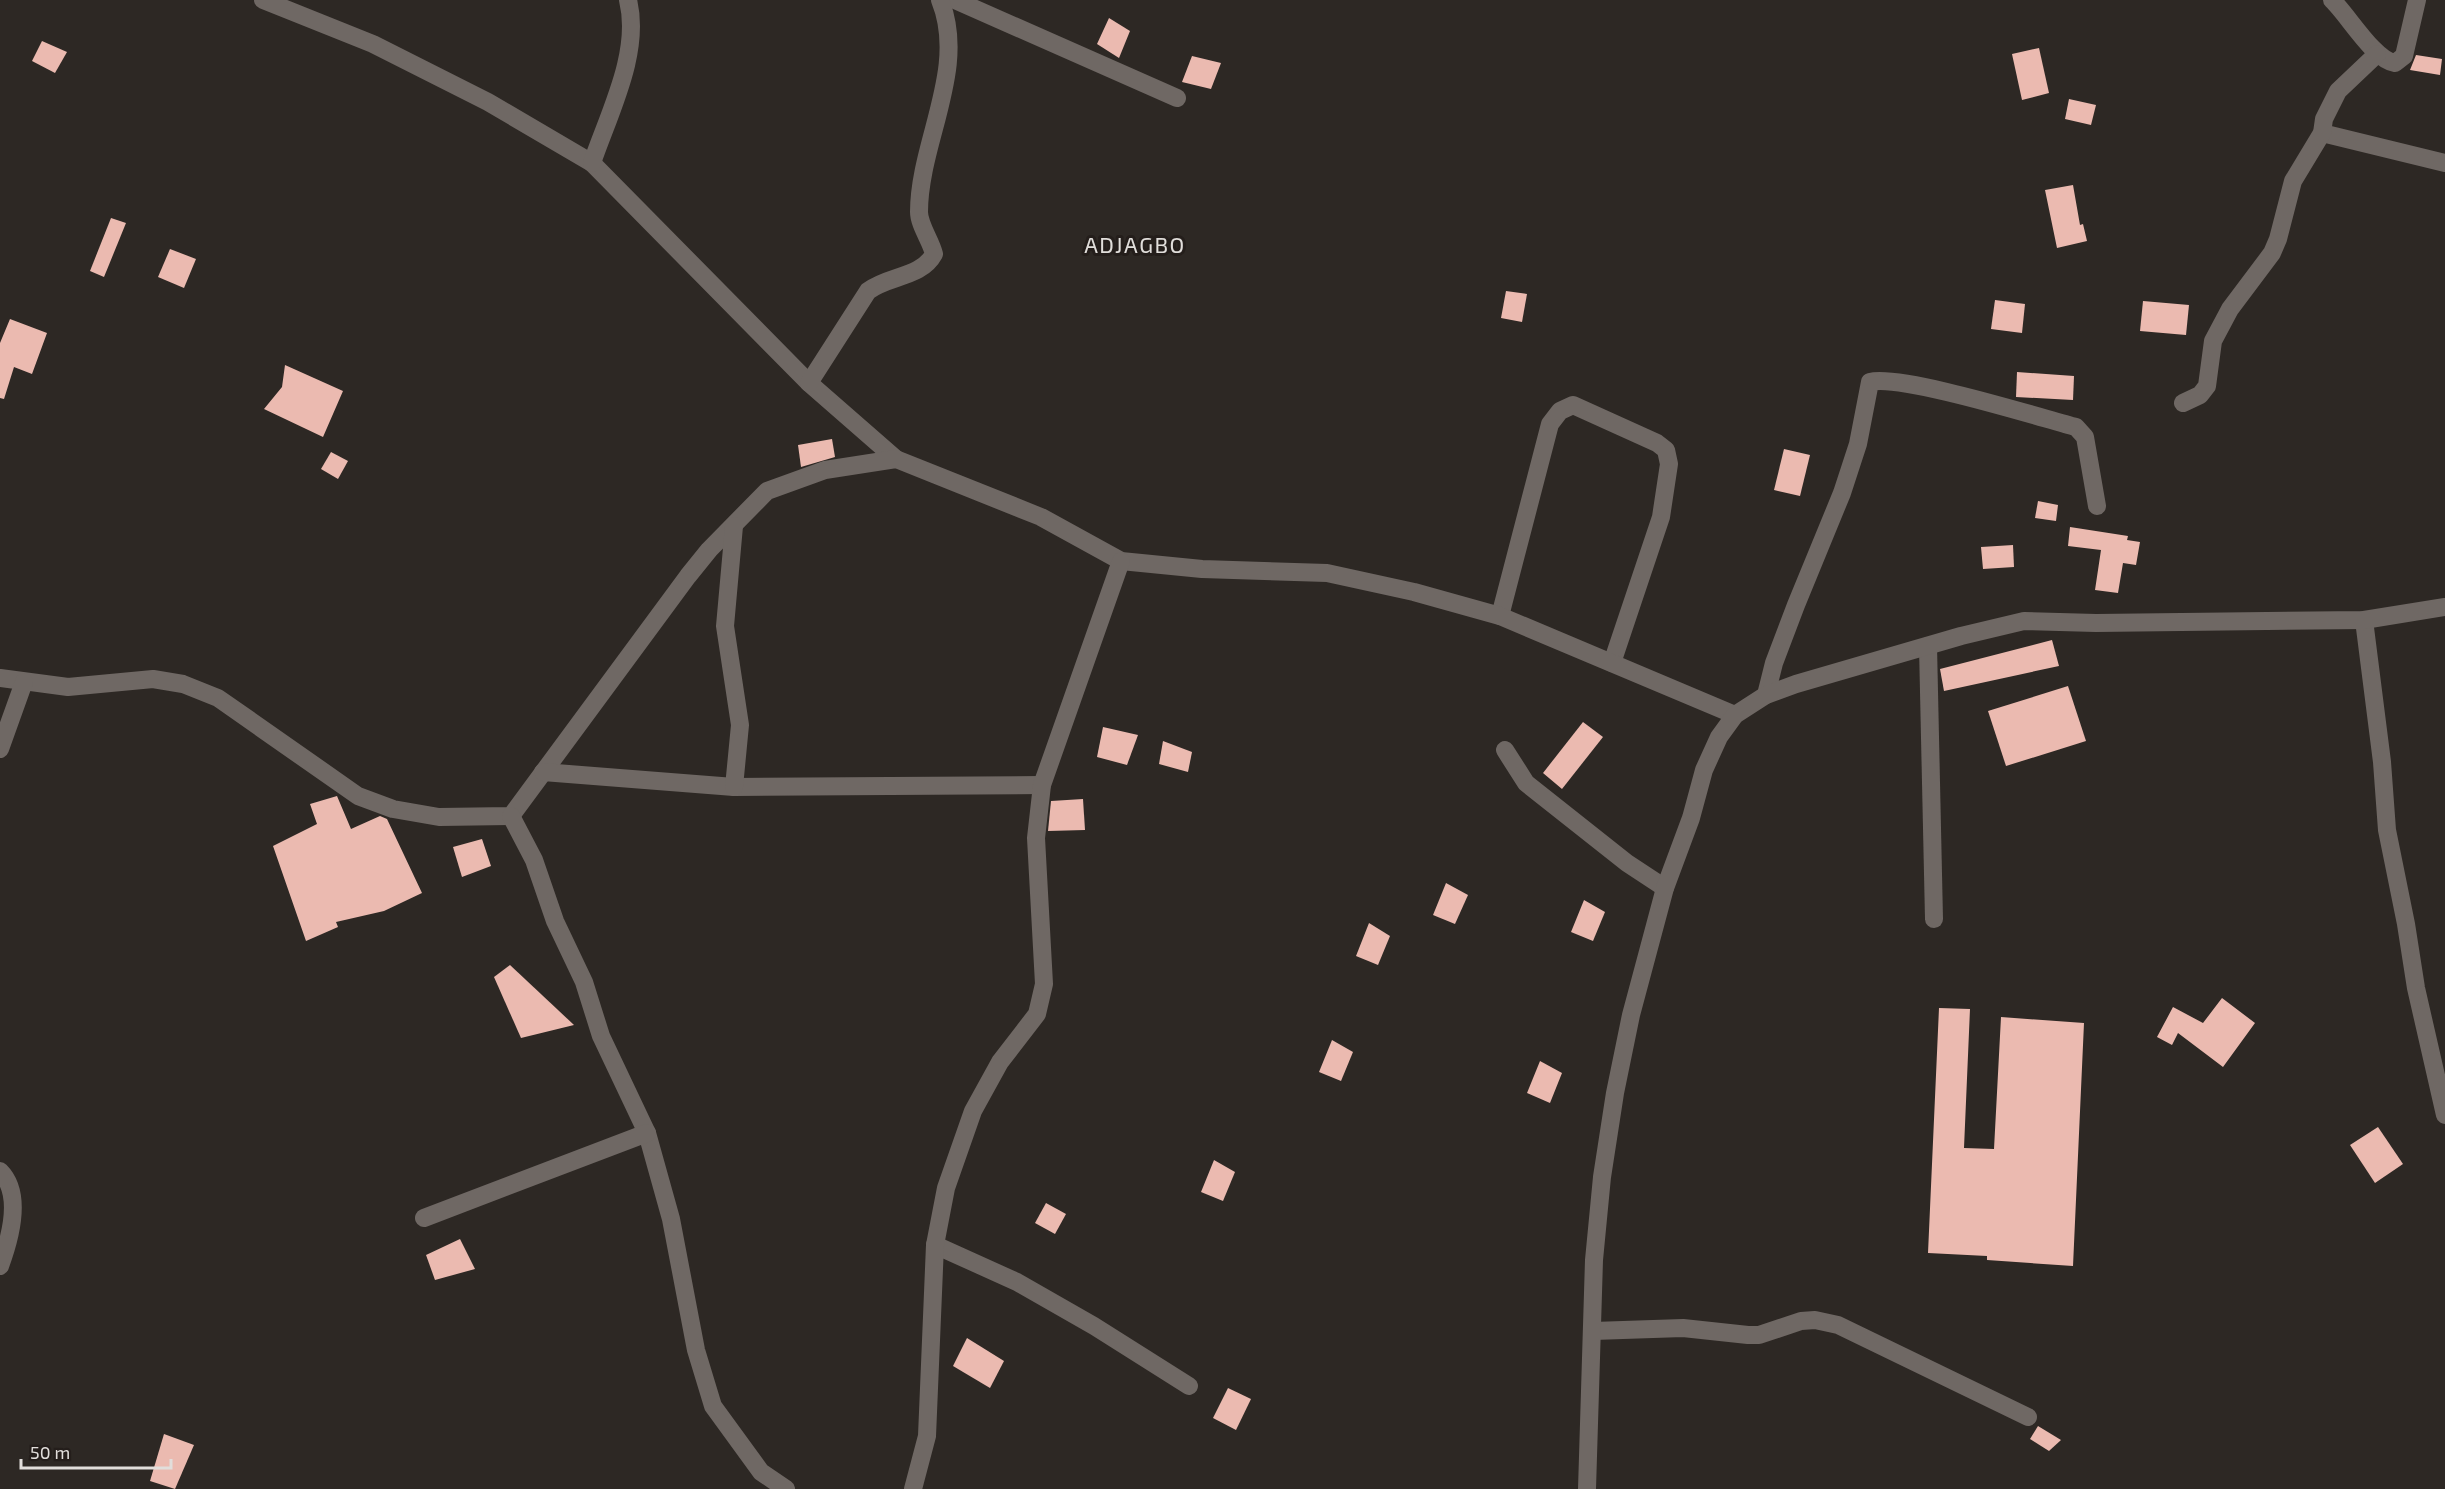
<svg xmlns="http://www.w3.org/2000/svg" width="2445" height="1489" viewBox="0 0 2445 1489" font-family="'Exo 2',sans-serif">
<rect width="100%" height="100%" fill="#2d2824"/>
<g fill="#ebbab0">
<path d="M1109 18 1130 31 1119 58 1097 44Z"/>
<path d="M42 41 67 52 55 73 32 61Z"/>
<path d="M2039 48 2049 93 2022 100 2012 54Z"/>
<path d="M2416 55 2442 59 2440 75 2410 70Z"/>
<path d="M1192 56 1221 63 1211 89 1182 82Z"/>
<path d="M2069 99 2096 105 2091 125 2065 119Z"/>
<path d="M2073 185 2080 225 2083 224 2087 241 2057 248 2045 190Z"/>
<path d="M111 218 126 223 104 277 90 271Z"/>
<path d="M170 249 196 259 184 288 158 277Z"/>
<path d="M1506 291 1527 294 1522 322 1501 318Z"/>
<path d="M1995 300 2025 304 2022 333 1991 329Z"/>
<path d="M2143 301 2189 305 2186 335 2140 331Z"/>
<path d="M10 319 47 333 32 374 14 367 4 399 0 398V343Z"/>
<path d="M285 365 343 391 323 437 264 409 282 387Z"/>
<path d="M2017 372 2074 376 2073 400 2016 397Z"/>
<path d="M832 439 835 457 801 467 798 445Z"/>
<path d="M1784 449 1810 455 1800 496 1774 490Z"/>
<path d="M331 452 348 461 338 479 321 469Z"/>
<path d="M2038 501 2058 505 2056 521 2035 518Z"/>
<path d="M2070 527 2128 536 2127 540 2140 542 2136 565 2123 563 2118 593 2095 590 2101 550 2068 546Z"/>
<path d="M2013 545 2014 567 1983 569 1981 547Z"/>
<path d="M2052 640 2059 666 1944 691 1940 669Z"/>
<path d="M2068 686 2086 741 2006 766 1988 711Z"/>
<path d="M1583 722 1603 737 1562 789 1543 773Z"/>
<path d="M1103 727 1138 735 1127 765 1097 757Z"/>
<path d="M1163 741 1192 752 1188 772 1159 764Z"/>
<path d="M337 796 351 829 380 816 387 819 422 893 384 911 336 922 338 927 306 941 273 846 317 824 310 804Z"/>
<path d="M1083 799 1085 830 1048 831 1051 801Z"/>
<path d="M482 839 491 866 462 877 453 847Z"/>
<path d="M1446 883 1468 895 1455 924 1433 915Z"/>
<path d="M1584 900 1605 912 1593 941 1571 932Z"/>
<path d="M1369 923 1390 936 1378 965 1356 956Z"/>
<path d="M510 965 574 1025 521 1038 494 977Z"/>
<path d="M2222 998 2255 1023 2223 1067 2178 1033 2172 1045 2157 1037 2173 1007 2203 1023Z"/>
<path d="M1939 1008 1970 1009 1964 1148 1994 1149 2001 1017 2084 1023 2073 1266 1987 1260V1256L1928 1253Z"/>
<path d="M1332 1040 1353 1052 1341 1081 1319 1072Z"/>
<path d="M1540 1061 1562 1073 1550 1103 1527 1093Z"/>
<path d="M2378 1127 2403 1164 2375 1183 2350 1145Z"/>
<path d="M1214 1160 1235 1172 1223 1201 1201 1192Z"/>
<path d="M1046 1203 1066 1214 1055 1234 1035 1223Z"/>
<path d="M460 1239 475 1269 435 1280 426 1255Z"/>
<path d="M967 1338 1004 1361 990 1388 953 1366Z"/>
<path d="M1228 1388 1251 1399 1236 1430 1213 1418Z"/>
<path d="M2038 1426 2061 1440 2049 1451 2030 1439Z"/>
<path d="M164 1434 194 1445 175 1489 150 1481Z"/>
</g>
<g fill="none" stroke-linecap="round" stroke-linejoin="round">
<g stroke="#6f6864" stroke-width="18">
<path d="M263 0 373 44 488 102 592 163 809 383 896 459"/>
<path d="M955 0 1177 98"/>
<path d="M2332 0C2348 15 2374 60 2395 63L2404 56 2417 0"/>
<path d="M2322 133 2445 163"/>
<path d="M592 163C609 113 641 53 628 0"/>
<path d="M809 383 868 291C889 275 921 278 934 254 931 241 919 225 919 212 919 142 968 69 940 0"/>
<path d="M2183 403 2200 395 2207 386 2213 341 2230 309 2272 253 2278 239 2293 181 2322 133 2324 119 2338 91 2377 54"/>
<path d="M1500 616 1550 424 1560 411 1573 405 1657 443 1666 450 1669 464 1661 517 1612 663"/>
<path d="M2364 620 2382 762 2387 830 2406 924 2416 988 2445 1115"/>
<path d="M1928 646 1934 919"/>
<path d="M0 678 68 687 153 679 183 684 218 698 358 796 393 809 439 817 511 816 688 576 709 550 767 491 825 470 896 459 1041 517 1121 561 1202 569 1327 573 1414 592 1500 616 1735 715"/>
<path d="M1766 695 1774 663 1796 605 1842 493 1858 444 1870 382C1901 374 2038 417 2076 427L2085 437 2097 506"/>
<path d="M0 749 24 682"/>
<path d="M1505 750 1526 783 1627 863 1665 888"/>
<path d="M543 772 734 787 1042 785"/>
<path d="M734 787 740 725 725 626 734 526"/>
<path d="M511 816 534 860 555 921 584 982 601 1036 647 1133 671 1219 696 1350 713 1406 761 1472 786 1489"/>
<path d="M0 1171C23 1194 10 1239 0 1266"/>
<path d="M424 1218 647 1133"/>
<path d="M935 1245 1017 1282 1094 1326 1189 1386"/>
<path d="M1593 1331 1683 1328 1748 1335H1759L1801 1321 1815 1320 1838 1325 2028 1417"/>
<path d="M913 1489 927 1436 935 1245 946 1188 973 1111 1000 1062 1037 1014 1044 984 1036 838 1042 785 1121 561"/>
<path d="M1587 1489 1594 1260 1602 1177 1615 1093 1631 1015 1665 888 1691 818 1704 770 1719 737 1735 715 1766 695 1796 684 1961 636 2024 621 2096 623 2364 620 2445 607"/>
</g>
</g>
<g text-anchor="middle" stroke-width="6" stroke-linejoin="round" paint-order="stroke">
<g font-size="22" letter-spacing="1.5" fill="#e1dedb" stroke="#241e1b">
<text x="1135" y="253">ADJAGBO</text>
</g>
</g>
<path d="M21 1459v9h150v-9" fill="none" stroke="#e1dedb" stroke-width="3"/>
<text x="30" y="1459" font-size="18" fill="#e1dedb" stroke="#241e1b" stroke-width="4.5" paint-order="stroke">50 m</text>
</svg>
